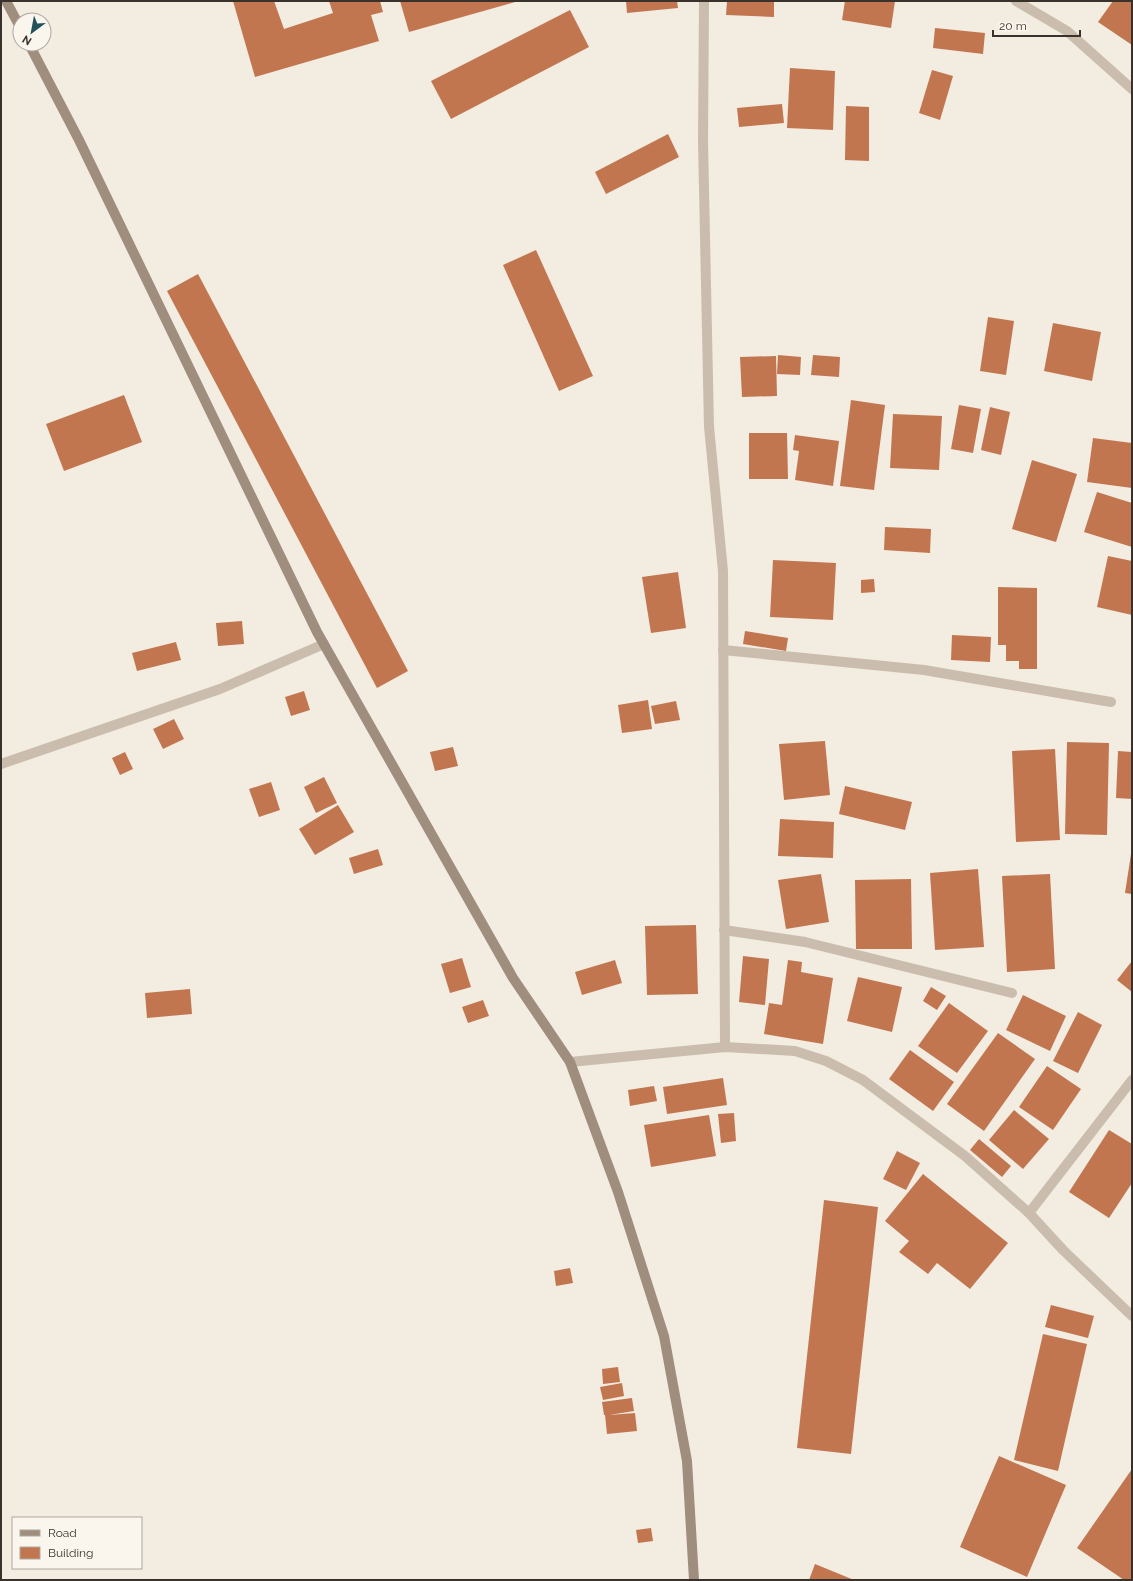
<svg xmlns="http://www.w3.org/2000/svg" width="1133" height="1581" viewBox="0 0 1133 1581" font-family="Raleway,sans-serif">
<rect width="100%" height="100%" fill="#f3ece1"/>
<g fill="#c27650">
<path d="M233 1H274L284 29 333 13 329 1H380L383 12 371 15 379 41 255 77Z"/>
<path d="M400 1H519L409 32Z"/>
<path d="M626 1H677L678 8 627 13Z"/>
<path d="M727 1H774V17L726 15Z"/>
<path d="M845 1H895L891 28 842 20Z"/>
<path d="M1113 1H1132V45L1098 22Z"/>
<path d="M570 10 589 47 451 119 431 81Z"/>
<path d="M935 28 985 33 983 54 933 48Z"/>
<path d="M790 68 835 71 833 130 787 128Z"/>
<path d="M932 70 953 76 940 120 919 113Z"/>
<path d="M782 104 784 123 739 127 737 108Z"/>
<path d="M846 106 869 107V161L845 160Z"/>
<path d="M668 134 679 157 606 194 595 172Z"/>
<path d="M536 250 593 376 559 391 503 265Z"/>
<path d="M198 274 408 671 377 688 167 291Z"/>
<path d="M988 317 1014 321 1006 375 980 371Z"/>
<path d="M1053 323 1101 332 1092 381 1044 371Z"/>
<path d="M778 355 801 357 800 375 777 374Z"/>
<path d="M813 355 840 357 839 377 811 375Z"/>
<path d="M776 356 777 396 742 397 740 357Z"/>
<path d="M124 395 142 442 64 471 46 424Z"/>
<path d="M851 400 885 405 874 490 840 486Z"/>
<path d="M959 405 981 409 973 453 951 449Z"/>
<path d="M990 407 1010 412 1001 455 981 450Z"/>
<path d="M893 414 942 416 939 470 890 468Z"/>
<path d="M749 433H787L788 479H749Z"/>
<path d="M795 435 839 441 833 486 795 480 799 451 793 450Z"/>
<path d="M1093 438 1132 443V488L1087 482Z"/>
<path d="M1032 460 1077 474 1056 542 1012 529Z"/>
<path d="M1097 492 1132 503V547L1084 532Z"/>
<path d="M885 527 931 529 930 553 884 550Z"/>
<path d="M1108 556 1132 561V615L1097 607Z"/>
<path d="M773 560 836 563 833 620 770 617Z"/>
<path d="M678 572 686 628 651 633 642 577Z"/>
<path d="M874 579 875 592 861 593V580Z"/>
<path d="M998 587 1037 588V669H1019V661H1006V645H998Z"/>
<path d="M242 621 244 644 218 646 216 623Z"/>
<path d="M745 631 788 638 786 651 743 644Z"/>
<path d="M952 635 991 637 990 662 951 660Z"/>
<path d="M176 642 181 660 137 671 132 653Z"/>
<path d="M304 691 310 710 291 716 285 697Z"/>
<path d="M648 700 652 729 622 733 618 705Z"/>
<path d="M676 701 680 720 655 724 651 706Z"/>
<path d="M174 719 184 739 163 749 153 729Z"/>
<path d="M825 741 830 795 784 800 779 744Z"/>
<path d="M1067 742 1109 743 1107 835 1065 834Z"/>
<path d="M453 747 458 766 435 771 430 752Z"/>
<path d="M1055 749 1060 840 1016 842 1012 751Z"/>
<path d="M1118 751 1132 752V799L1116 798Z"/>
<path d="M125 752 133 769 120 775 112 758Z"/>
<path d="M324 777 337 803 316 813 304 787Z"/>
<path d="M271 782 280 810 259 817 249 789Z"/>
<path d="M845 786 912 802 905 830 839 814Z"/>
<path d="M338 805 354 832 315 855 299 829Z"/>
<path d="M780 819 834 822 833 858 778 856Z"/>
<path d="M378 849 383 865 354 874 349 858Z"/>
<path d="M1131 854H1132V894L1125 893Z"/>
<path d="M978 869 984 947 935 950 930 873Z"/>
<path d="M821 874 829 922 786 929 778 880Z"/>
<path d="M1050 874 1055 969 1007 972 1002 876Z"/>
<path d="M911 879 912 949H856L855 880Z"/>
<path d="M696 925 698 994 647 995 645 926Z"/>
<path d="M743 956 769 959 765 1005 739 1002Z"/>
<path d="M462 958 471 987 450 993 441 964Z"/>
<path d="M615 960 622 983 582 995 575 972Z"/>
<path d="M788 960 802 962 801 972 833 978 823 1044 764 1034 769 1003 782 1005Z"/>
<path d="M1132 961V992L1117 980Z"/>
<path d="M858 977 902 987 892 1032 847 1021Z"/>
<path d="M931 987 946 996 937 1010 923 1001Z"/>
<path d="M190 989 192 1014 147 1018 145 993Z"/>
<path d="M1023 995 1066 1016 1050 1051 1006 1030Z"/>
<path d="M483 1000 489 1016 468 1023 462 1007Z"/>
<path d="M949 1003 988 1031 957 1073 918 1046Z"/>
<path d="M1078 1012 1102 1025 1078 1073 1053 1061Z"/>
<path d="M998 1033 1035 1059 984 1131 947 1104Z"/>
<path d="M910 1050 954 1082 933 1111 889 1079Z"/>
<path d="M1047 1066 1081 1089 1053 1130 1019 1107Z"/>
<path d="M723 1078 727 1105 667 1114 663 1087Z"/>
<path d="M654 1086 657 1101 630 1106 628 1090Z"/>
<path d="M1014 1110 1049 1139 1023 1169 989 1140Z"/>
<path d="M734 1113 736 1141 721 1143 718 1114Z"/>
<path d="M709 1115 716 1156 651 1167 644 1125Z"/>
<path d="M1109 1130 1132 1144V1183L1109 1218 1069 1192Z"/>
<path d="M979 1139 1011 1166 1002 1177 970 1150Z"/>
<path d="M897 1151 920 1163 906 1190 883 1179Z"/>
<path d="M923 1174 1008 1243 970 1289 937 1263 928 1274 899 1252 909 1241 885 1221Z"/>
<path d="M824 1200 878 1207 851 1454 797 1448Z"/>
<path d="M570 1268 573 1283 556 1286 554 1271Z"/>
<path d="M1051 1305 1094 1316 1088 1338 1045 1327Z"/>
<path d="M1043 1334 1087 1344 1058 1471 1014 1460Z"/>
<path d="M618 1367 620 1382 603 1384 602 1369Z"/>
<path d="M622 1383 624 1396 603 1400 600 1387Z"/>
<path d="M632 1398 634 1411 609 1415 635 1413 637 1431 607 1434 605 1415H604L602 1402Z"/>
<path d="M999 1456 1066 1485 1027 1577 960 1547Z"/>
<path d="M1132 1469V1580H1124L1077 1548Z"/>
<path d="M651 1528 653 1541 638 1543 636 1530Z"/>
<path d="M815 1564 854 1580H809Z"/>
</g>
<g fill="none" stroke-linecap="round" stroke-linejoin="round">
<g stroke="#cbbdad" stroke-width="10">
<path d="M704 1 703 141 709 427 723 571 725 1047"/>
<path d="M1016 1 1067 31 1132 89"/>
<path d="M723 650 924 670 1111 702"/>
<path d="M1 764 220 689 324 644"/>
<path d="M724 930 805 942 1012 993"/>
<path d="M570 1062 725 1047 795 1051 826 1061 863 1080 965 1156 1029 1213 1063 1250 1132 1316"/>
<path d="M1029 1213 1132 1080"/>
</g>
<g stroke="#9f8d7e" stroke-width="10">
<path d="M6 1 20 27"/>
<path d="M29 44 79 140 317 632 513 978 570 1062 618 1192 664 1336 687 1461 694 1580"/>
</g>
</g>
<rect width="1133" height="1581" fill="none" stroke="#39312b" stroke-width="4"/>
<rect x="12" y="1517" width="130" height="52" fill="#faf6ee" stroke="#ada7a0"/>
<rect x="20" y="1530" width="20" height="6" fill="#9f8d7e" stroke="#ada7a0"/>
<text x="48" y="1537" font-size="12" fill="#39312b">Road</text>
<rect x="20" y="1547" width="20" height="12" fill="#c27650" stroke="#ada7a0"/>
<text x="48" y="1557" font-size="12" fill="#39312b">Building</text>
<g transform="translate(32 32) rotate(212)"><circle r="19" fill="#faf6ee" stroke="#ada7a0"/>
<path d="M0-3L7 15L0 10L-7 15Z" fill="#22515a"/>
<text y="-6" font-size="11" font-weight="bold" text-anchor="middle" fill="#39312b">N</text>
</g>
<path d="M993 30v6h87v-6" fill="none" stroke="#39312b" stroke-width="2"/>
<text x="999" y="30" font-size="12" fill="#39312b" stroke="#faf6ee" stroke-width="3" paint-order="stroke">20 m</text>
</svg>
